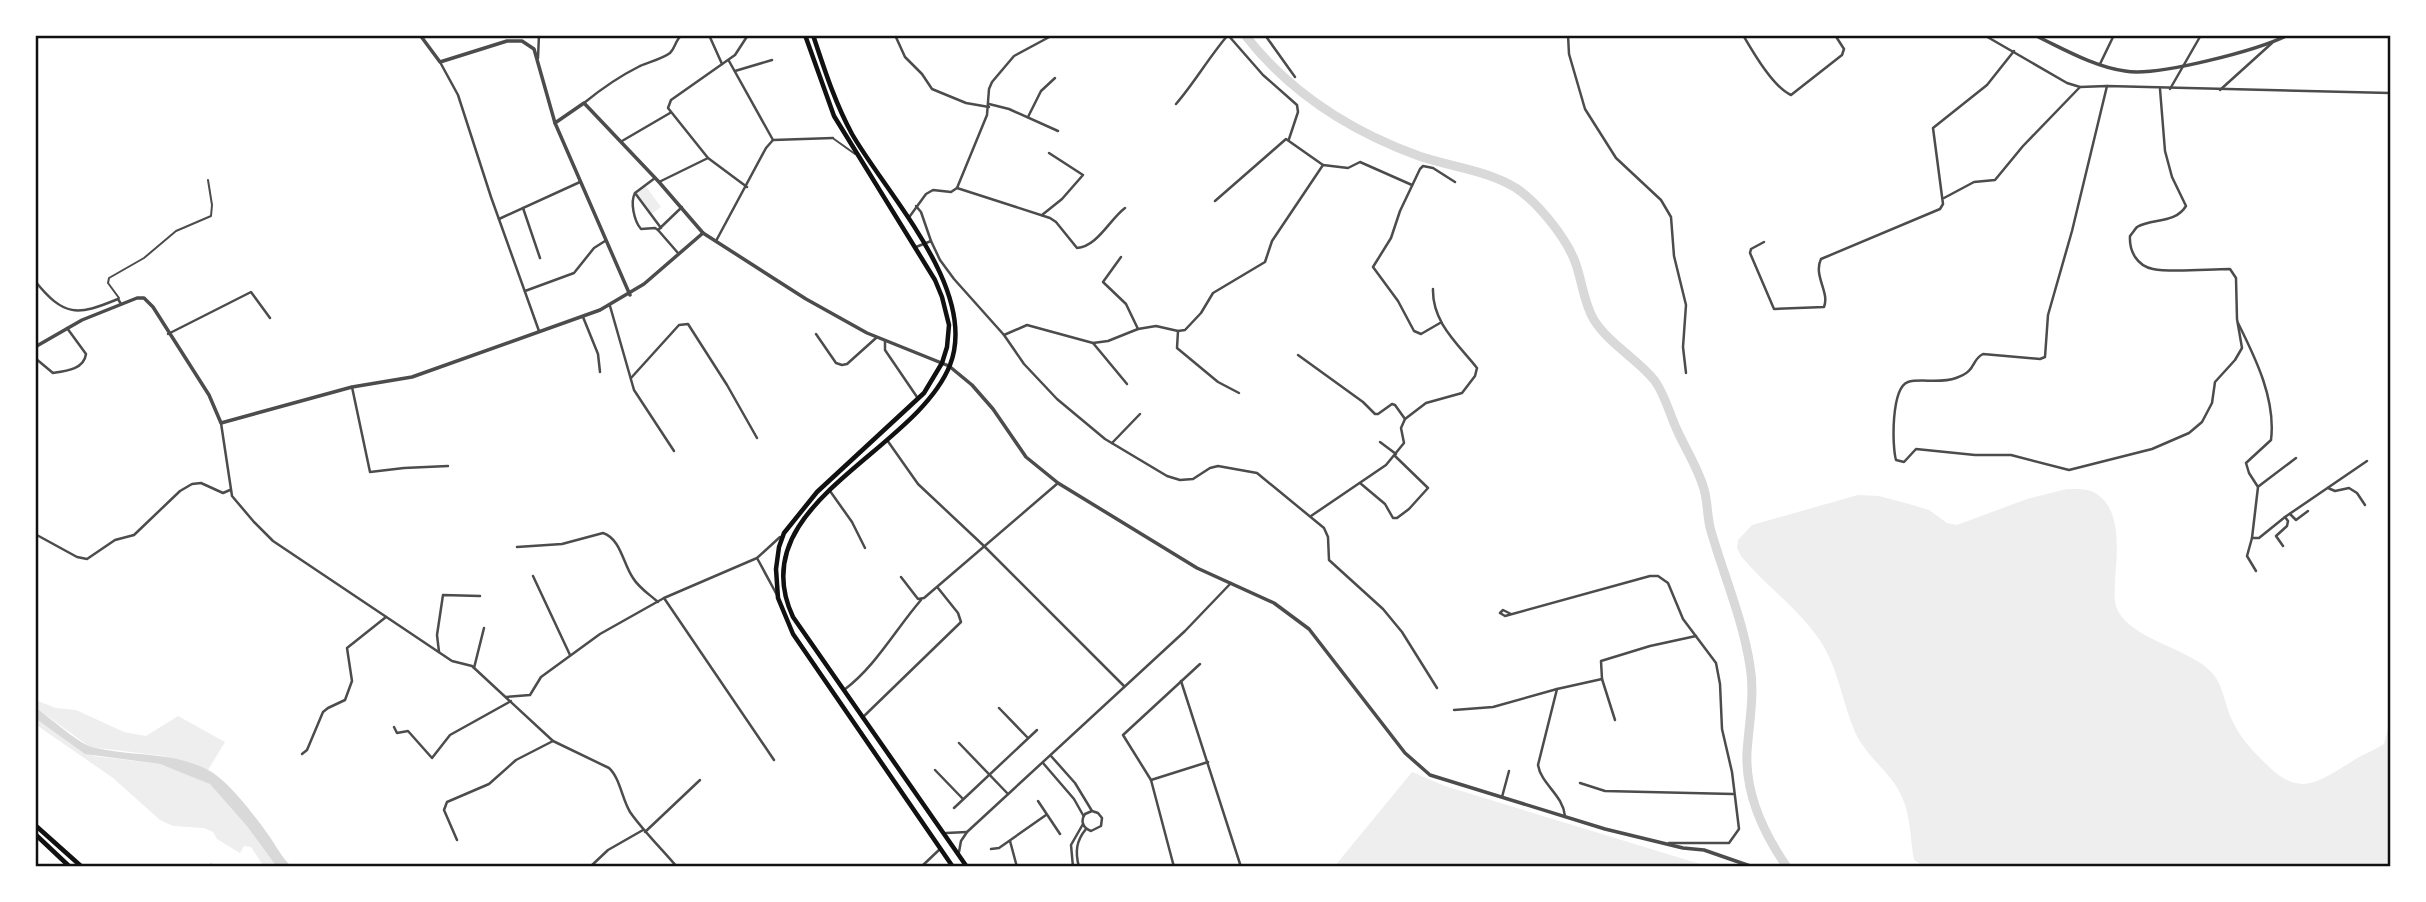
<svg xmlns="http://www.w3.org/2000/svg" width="2426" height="902" viewBox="0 0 2426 902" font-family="Lora,serif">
<rect width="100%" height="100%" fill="#fff"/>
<g fill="#eee">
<path d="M645 185 661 207 651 214 636 193Z"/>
<path d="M2067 489C2078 489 2090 488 2098 495 2122 511 2117 555 2115 580 2115 591 2113 601 2118 611 2132 638 2184 648 2207 668 2224 682 2223 701 2232 720 2239 736 2251 749 2264 762 2298 797 2314 785 2351 762 2361 755 2373 751 2384 744L2391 718V867H1925L1914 860C1910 839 1911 817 1902 797 1892 773 1866 757 1855 732 1843 704 1839 673 1824 647 1803 611 1766 587 1741 556L1737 548 1738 540 1752 525 1858 495 1879 496 1909 504 1929 510 1947 523 1957 525 2027 499Z"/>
<path d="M35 700 56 708 76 710 124 732 146 736 178 716 225 742 208 770 164 756 90 747 35 707Z"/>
<path d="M35 718 94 756 160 764 210 783 249 825 282 867H264L251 847 244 846 240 853 217 839 213 832 204 828 173 826 160 820 113 778 35 724Z"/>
<path d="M1412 772 1445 786 1710 867H1334Z"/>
</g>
<path fill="#d9d9d9" d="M35 707C48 716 79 744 92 747 131 757 172 751 208 770 228 780 254 815 267 833 276 845 281 857 292 867H277L247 826 210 784 160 764 85 754 35 718Z"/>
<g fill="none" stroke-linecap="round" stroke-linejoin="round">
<path stroke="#d9d9d9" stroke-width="9" d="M1245 35C1290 93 1350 131 1419 156 1451 167 1487 170 1516 188 1537 202 1564 235 1574 259 1582 278 1583 302 1594 320 1610 345 1638 359 1655 381 1665 395 1670 415 1677 430 1686 450 1698 468 1704 489 1708 503 1707 518 1711 531 1724 576 1743 620 1750 666 1755 694 1749 723 1747 752 1745 794 1764 834 1787 867"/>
<path stroke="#4c4c4c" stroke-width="2" d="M119 298 108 283 109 278 144 258 176 231 211 216 212 205 208 180"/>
<path stroke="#4c4c4c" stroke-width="2" d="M834 139 855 154"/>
<g stroke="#4c4c4c" stroke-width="2.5">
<path d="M709 35 722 64"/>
<path d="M895 35 905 57 922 74 932 89 966 103 989 107"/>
<path d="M1087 35 1089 36"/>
<path d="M1228 35 1263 75 1297 105 1298 112 1289 139"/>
<path d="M1265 35 1295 77"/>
<path d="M1568 35 1569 54 1585 109 1616 158 1661 200 1671 217 1674 256 1686 305 1683 347 1686 373"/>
<path d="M1743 35C1753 52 1773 87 1791 95L1842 55 1844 49 1835 35"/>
<path d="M1984 35 2067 83 2080 87 2107 86 2390 93 2391 96"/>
<path d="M538 58 539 35"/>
<path d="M729 61 773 140"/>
<path d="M440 62 458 95 491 197 539 331"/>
<path d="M2100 64 2114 35"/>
<path d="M735 71 772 60"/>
<path d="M2107 86 2072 231 2048 315 2045 357 2040 359 1983 354C1970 361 1978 370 1956 378 1940 384 1920 378 1908 382 1891 388 1892 446 1896 460L1904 462 1916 449 1975 455H2011L2069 470 2152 449 2189 433 2202 422 2212 403 2215 382 2235 360 2242 348 2237 319 2236 278 2230 269C2209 269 2171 273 2153 269 2137 266 2129 251 2130 236 2131 235 2136 228 2137 227 2153 218 2175 224 2186 206L2172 177 2165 151 2160 89"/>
<path d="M2170 89 2201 35"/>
<path d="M2220 90 2272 43"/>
<path d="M584 103C601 89 620 76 640 66 649 62 662 59 670 53 676 47 675 40 682 35"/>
<path d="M989 104 1009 109 1058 131"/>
<path d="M1176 104C1195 82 1209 57 1228 35"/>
<path d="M1028 117 1041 91 1055 78"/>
<path d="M622 141 670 113"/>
<path d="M655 178 635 193 661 228"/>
<path d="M659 182 708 158"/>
<path d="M747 187 708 158 668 108 671 100 735 55 748 35"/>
<path d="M957 188 1050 218 1056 222 1077 248C1097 247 1110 219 1125 208"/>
<path d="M635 193C630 202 634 221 641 229L655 228 658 230"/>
<path d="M1944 198 1974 182 1995 180 2023 146 2080 87"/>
<path d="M1215 201 1286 139 1323 165"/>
<path d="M916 206 921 212 931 241"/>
<path d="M523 208 540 258"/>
<path d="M1042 215 1062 199 1083 175 1049 153"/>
<path d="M910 216 926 194 933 190 951 192 957 188 987 115 989 89 992 82 1014 56 1053 35"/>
<path d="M499 219 580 182"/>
<path d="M716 241 766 148 773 140 833 138"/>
<path d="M1764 242 1751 249 1750 253 1774 309 1824 307C1830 292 1813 276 1821 259L1940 209 1943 204 1933 128 1987 85 2014 51"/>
<path d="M916 247 931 241 940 260 954 279 1004 335 1024 364 1057 399 1105 439 1167 476 1180 480 1193 479 1210 468 1218 466 1257 473 1324 528 1328 537 1329 560 1383 609 1402 632 1437 688"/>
<path d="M678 253 658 230 682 207"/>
<path d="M1121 257 1103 282 1126 304 1138 329"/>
<path d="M35 281C64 317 77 316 118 299L121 304"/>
<path d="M525 291 574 273 594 248 605 241"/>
<path d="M610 306 634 390 674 451"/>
<path d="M583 317 598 354 600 372"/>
<path d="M1440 323 1421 334 1414 331 1398 301 1373 267 1391 238 1400 211 1420 169 1423 166 1433 168 1455 182"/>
<path d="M2238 323C2256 359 2276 400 2271 440L2246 463 2249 473 2258 487 2252 538H2259L2285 517 2367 461"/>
<path d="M1178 331 1177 348 1218 382 1239 393"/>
<path d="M168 334 251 292 270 318"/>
<path d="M816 334 836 363 842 365 847 364 876 338"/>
<path d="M1004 335 1027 325 1093 343 1108 341 1138 329 1156 326 1178 331 1185 330 1201 313 1213 293 1265 262 1272 241 1323 165 1348 168 1360 162 1412 185"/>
<path d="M885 341V350L917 397"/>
<path d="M1093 343 1127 384"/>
<path d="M1298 355 1363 402 1375 414H1378L1392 404 1395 405 1405 419"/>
<path d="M35 358 53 373C67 371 84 369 86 354L67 328"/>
<path d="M631 378 679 325 688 324 727 385 757 438"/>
<path d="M352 387 370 472 404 468 448 466"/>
<path d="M221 423 232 496 254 522 273 541 452 661 472 666 553 741 609 768C620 778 622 799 630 812 644 832 662 849 677 867"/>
<path d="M887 440 918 484 984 546 1124 686"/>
<path d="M1380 442 1396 454"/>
<path d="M1112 443 1140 414"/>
<path d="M1360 483 1385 504 1393 518H1397L1409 509 1428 488 1395 456"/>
<path d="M2259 486 2296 458"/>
<path d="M2328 488 2335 491 2349 488 2357 493 2365 505"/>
<path d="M830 491 852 522 865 548"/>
<path d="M2290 514 2296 520 2308 511"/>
<path d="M1311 516 1386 465 1404 443 1401 428 1405 419 1426 403 1462 393 1475 376 1477 368C1457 343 1432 322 1433 289"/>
<path d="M35 534 77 557 87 559 115 540 134 535 180 491 192 484 201 483 223 493 230 490"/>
<path d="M2252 538 2247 556 2256 571"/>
<path d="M2283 546 2276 536 2287 526 2288 521 2285 517"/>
<path d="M517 547 562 544 603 533C621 539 623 564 633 578 639 588 649 594 658 602"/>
<path d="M757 558 777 595"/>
<path d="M533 576 570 655"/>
<path d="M901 577 918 599 924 598 1058 483"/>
<path d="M664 598 774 760"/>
<path d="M1511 614 1503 610 1500 613 1505 616 1650 576H1658L1668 583 1683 619 1716 663 1720 684 1722 729 1732 772 1739 829 1729 843H1669"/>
<path d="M439 652 437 635 443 595 480 596"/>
<path d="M474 668 484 628"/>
<path d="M1181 681 1241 867"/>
<path d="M1557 689 1538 765C1541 784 1563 795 1565 816"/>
<path d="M844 690C876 666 895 630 921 600"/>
<path d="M506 697 530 695 541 677 600 634 664 598 757 558 780 537"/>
<path d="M999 708 1028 738"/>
<path d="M1454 710 1493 707 1557 689 1602 679"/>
<path d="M862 718 961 622 958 613 938 588"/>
<path d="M1615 720 1602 679 1601 661 1650 646 1696 636"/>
<path d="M394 727 397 733 408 731 432 758 450 735 511 701"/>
<path d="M959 743 1008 794"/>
<path d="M302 754 307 750 323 712 328 708 345 700 352 681 347 648 386 617"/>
<path d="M1051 756 1075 783 1092 811 1098 813 1102 818 1101 826 1091 831C1083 828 1080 821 1085 814L1092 811"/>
<path d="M1043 763 1074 799 1083 815"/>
<path d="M935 770 963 799"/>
<path d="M1151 780 1208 762"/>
<path d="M1580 783 1605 791 1733 794"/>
<path d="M1502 797 1509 771"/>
<path d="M1038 801 1060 834"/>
<path d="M954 808 1037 730"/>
<path d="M645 832 700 780"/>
<path d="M946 833 967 832"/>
<path d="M457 840 444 810 447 802 489 784 516 760 553 741"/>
<path d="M1010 841 1017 867"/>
<path d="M991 849 999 848 1046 815"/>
<path d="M959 852 961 841 967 832 1185 631 1231 583"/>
<path d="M208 867 211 865 218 867"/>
<path d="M590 867 608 850 643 830"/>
<path d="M921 867 940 849"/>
<path d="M1073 867 1071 845 1083 824"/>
<path d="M1079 867C1075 852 1076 841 1086 829"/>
<path d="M1174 867 1151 780 1123 735 1200 664"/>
</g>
<g stroke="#4c4c4c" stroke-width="3.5">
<path d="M420 35 440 62 507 41H522L534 49 555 123 630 295"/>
<path d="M2034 35C2062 48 2094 67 2125 71 2157 77 2258 50 2288 35"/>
<path d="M555 123 584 103 659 182 703 233 806 299 867 333 949 366 972 385 993 409 1026 457 1058 483 1197 568 1274 603 1309 629 1405 753 1430 775 1605 829 1683 848 1704 850 1753 867"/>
<path d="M35 347 82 320 137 298H144L153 307 209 395 221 423 352 387 412 377 600 310 644 284 703 233"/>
</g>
<g stroke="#111" stroke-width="4.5">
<path d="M805 35 834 116 935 280 942 297 949 325 947 347 942 363 924 393 817 492 784 533 779 547 776 569 778 598 793 634 953 867"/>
<path d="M813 35C824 68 835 103 852 134 887 195 979 290 950 365 915 453 740 504 793 617L967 867"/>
<path d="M35 825 82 867"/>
<path d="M35 834 70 867"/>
</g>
</g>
<rect width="2426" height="902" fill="none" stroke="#ffffff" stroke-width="74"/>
<rect x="37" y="37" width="2352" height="828" fill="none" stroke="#111" stroke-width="2.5"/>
</svg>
